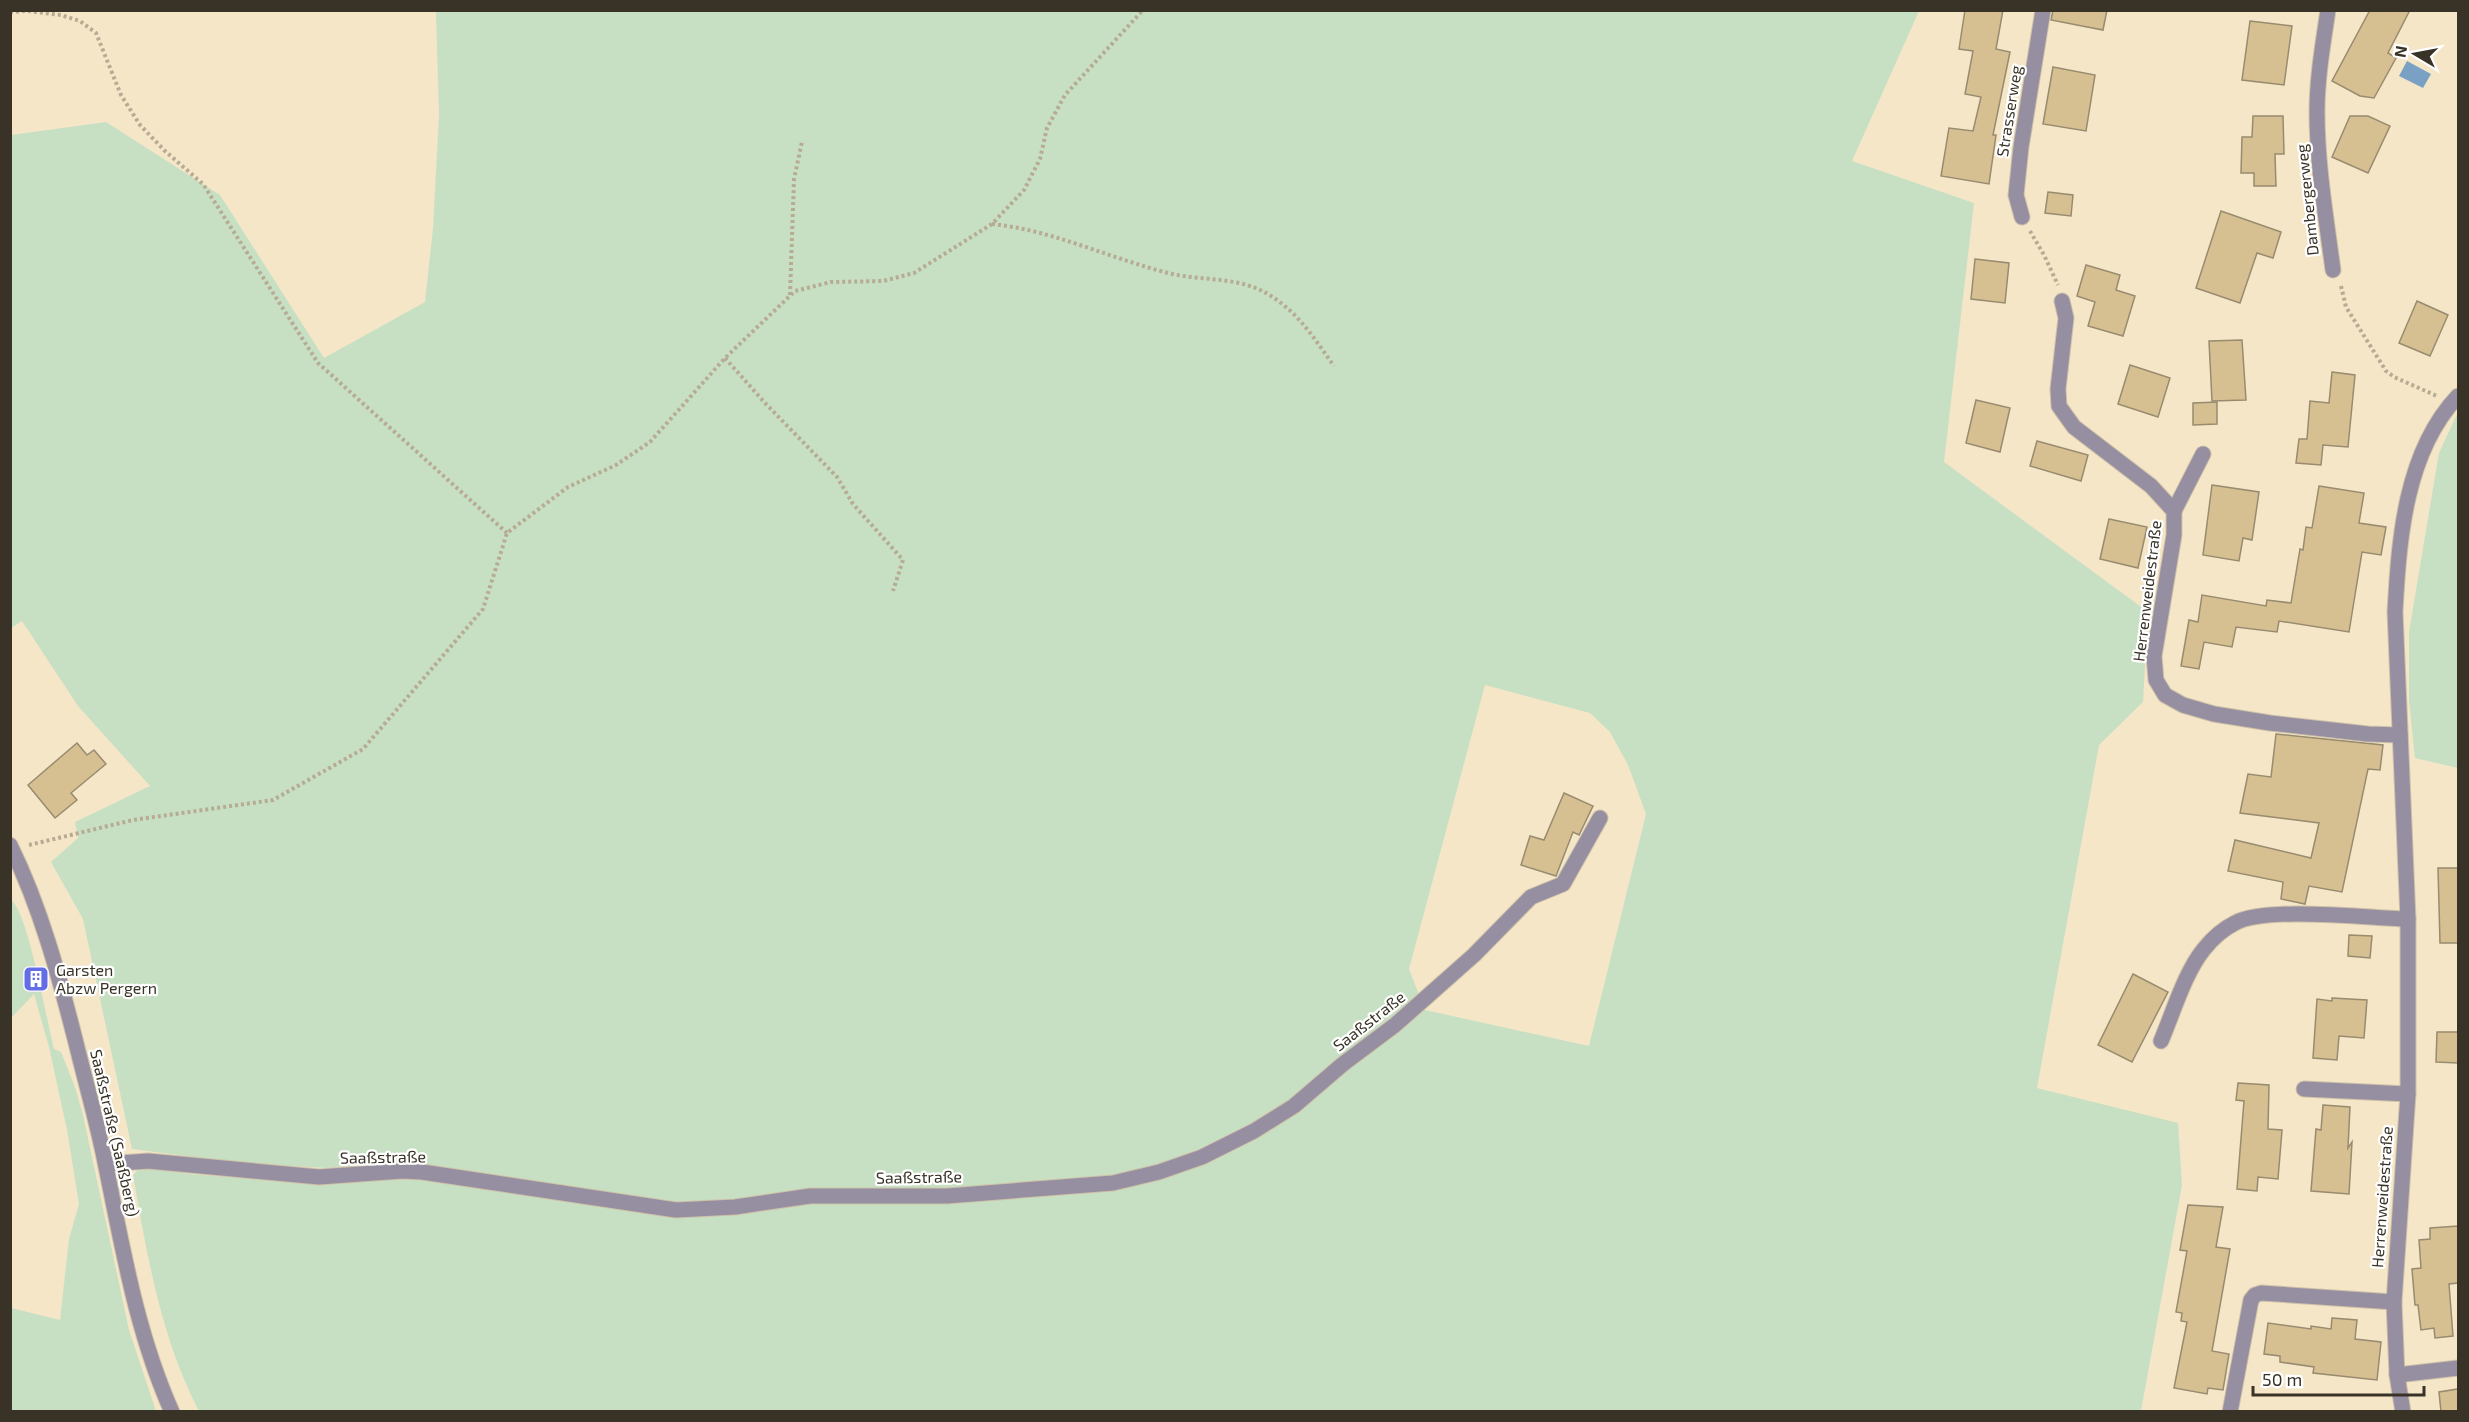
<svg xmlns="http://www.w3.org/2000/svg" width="2469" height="1422" viewBox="0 0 2469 1422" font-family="'Exo 2',sans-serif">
<rect width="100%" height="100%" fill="#f5e6c8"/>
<g fill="#c7e0c3" fill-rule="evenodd">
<path d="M436 11H1919L1852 161 1974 203 1944 462 2148 612 2143 702 2099 745 2037 1088 2178 1123 2182 1185 2141 1411H199C161 1339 147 1255 133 1175L141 1167 190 1174 326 1185 392 1179 384 1163 327 1168 248 1164 132 1149 83 919 51 862 78 838 75 822 150 786 78 706 22 621 11 628V135L106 122 220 195 324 358 425 302 433 228 439 115ZM1485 685 1590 713 1610 732 1628 765 1646 814 1589 1046 1425 1010 1409 969Z"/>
<path d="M2458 412V768L2415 758 2409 701V632L2439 453Z"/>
<path d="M11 900C28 911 47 1023 54 1049L61 1052 75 1087 83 1115 129 1330 156 1411H11V1308L60 1320 69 1239 79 1204 67 1130 49 1047 34 994 11 1018Z"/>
</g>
<path fill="#7aa1c3" d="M2407 61 2431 74 2423 88 2399 76Z"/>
<g fill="#d6c092" stroke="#988b6f" stroke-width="1.5">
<path d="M1965 10H2003L1996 49 2010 52 1993 135H1996L1989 184 1941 176 1949 128 1973 131 1981 97 1965 94 1973 51 1959 49Z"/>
<path d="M2053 10H2107L2103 30 2051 20Z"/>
<path d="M2370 10H2410L2388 53 2396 58 2374 98 2360 96 2332 81Z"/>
<path d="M2250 21 2292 26 2284 85 2242 80Z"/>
<path d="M2053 67 2095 75 2086 131 2043 124Z"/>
<path d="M2253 116H2283L2284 154H2275L2276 186H2254V173H2241L2242 137H2252Z"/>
<path d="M2350 116H2368L2390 126 2368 173 2332 157Z"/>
<path d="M2048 192 2073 195 2071 216 2045 213Z"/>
<path d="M2221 211 2281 232 2273 258 2257 253 2240 303 2196 288Z"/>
<path d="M1975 259 2009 263 2005 303 1971 299Z"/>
<path d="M2086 265 2120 275 2116 290 2135 296 2123 336 2088 326 2095 302 2077 296Z"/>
<path d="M2417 301 2448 315 2430 356 2399 343Z"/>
<path d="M2242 340 2246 400 2212 401 2209 341Z"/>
<path d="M2130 365 2170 378 2158 417 2118 404Z"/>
<path d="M2332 372 2355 375 2348 447 2323 445 2321 465 2296 463 2299 439H2307L2310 401 2329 403Z"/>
<path d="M1976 400 2010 408 2000 452 1966 443Z"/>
<path d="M2217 402V424L2193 425V403Z"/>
<path d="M2037 441 2088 455 2081 481 2030 466Z"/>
<path d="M2212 485 2259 492 2252 540 2243 538 2239 561 2203 555Z"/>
<path d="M2319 486 2364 493 2359 523 2386 527 2381 555 2362 552 2349 632 2279 621 2277 632 2236 627 2232 647 2204 642 2199 669 2181 666 2189 620 2198 622 2202 595 2266 606 2267 600 2291 603 2300 549 2303 550 2306 527 2312 528Z"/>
<path d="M2109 519 2147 527 2138 568 2100 559Z"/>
<path d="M2276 734 2383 745 2380 770 2368 769 2342 892 2309 886 2305 904 2281 899 2283 882 2228 871 2235 840 2311 858 2319 823 2240 813 2248 774 2271 777Z"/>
<path d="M77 743 87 755 94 750 106 764 71 793 77 800 55 818 28 785Z"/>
<path d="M1564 793 1593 806 1579 835 1573 832 1556 876 1521 865 1530 836 1544 840Z"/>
<path d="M2438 868H2458V943H2440Z"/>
<path d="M2349 935 2372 936 2370 958 2348 956Z"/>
<path d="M2133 974 2168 992 2132 1062 2098 1045Z"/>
<path d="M2332 998 2367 1000 2364 1038 2339 1036 2337 1060 2313 1058 2317 999 2332 1001Z"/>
<path d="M2437 1032H2458V1063L2436 1062Z"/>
<path d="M2238 1083 2269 1085 2268 1129 2282 1130 2278 1179 2258 1177 2257 1191 2237 1189 2244 1101 2236 1100Z"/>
<path d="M2323 1105 2350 1107 2348 1148 2352 1142 2349 1194 2311 1191 2316 1129 2321 1130Z"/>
<path d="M2188 1205 2223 1207 2216 1247 2230 1249 2212 1351 2229 1354 2223 1390 2208 1388 2207 1394 2174 1388 2187 1322 2181 1321 2182 1313 2176 1312 2187 1251 2180 1250Z"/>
<path d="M2458 1226V1283L2449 1284 2453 1336 2435 1338 2434 1328 2421 1330 2418 1305H2415L2412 1269 2421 1268 2419 1240 2430 1239V1228Z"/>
<path d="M2332 1318 2357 1320 2355 1339 2381 1342 2377 1380 2313 1373 2314 1367 2280 1362V1356L2264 1354 2268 1323 2311 1329V1326L2331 1329Z"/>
<path d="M2458 1389V1412H2441L2439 1392Z"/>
</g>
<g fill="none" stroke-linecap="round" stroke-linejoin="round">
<g stroke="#cfc2a8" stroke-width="17">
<g id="minor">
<path d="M2328 10C2323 44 2317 78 2317 112 2317 165 2326 217 2333 270"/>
<path d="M2022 217 2016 195 2021 147 2043 10"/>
<path d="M2062 301 2066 318 2058 389 2059 406 2074 427 2151 486 2174 511V535L2154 656 2156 680 2165 695 2183 705 2214 714 2270 723 2368 734 2400 735"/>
<path d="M2174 511 2203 454"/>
<path d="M10 845C41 908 59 976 76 1043 86 1084 98 1125 106 1167 123 1250 137 1334 172 1412"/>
<path d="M2161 1041C2173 1013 2185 972 2204 949 2212 939 2223 929 2235 923 2266 906 2369 918 2408 919"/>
<path d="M2304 1089 2408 1094"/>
<path d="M106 1164 148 1161 319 1177 402 1171 422 1172 676 1210 735 1207 810 1196H947L1113 1183 1159 1172 1202 1157 1254 1131 1294 1106 1343 1064 1395 1025 1474 955 1531 897 1563 884 1600 818"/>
<path d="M2397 1375 2458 1368"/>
<path d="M2230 1412 2251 1300 2255 1295 2261 1293 2394 1302"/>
<path d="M2403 1412 2397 1375 2394 1302 2408 1094V919L2395 612C2399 539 2405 452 2458 396"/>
</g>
</g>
<g stroke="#b7ab93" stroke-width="4" stroke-dasharray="3 3" stroke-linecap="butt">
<path d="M10 12 27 11 61 15 80 21 96 33 121 95 140 125 165 151 203 184 318 363 507 533"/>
<path d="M992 224C1052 230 1109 258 1168 273 1204 282 1242 275 1274 298 1300 315 1316 341 1334 366"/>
<path d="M2030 231 2044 255 2058 285"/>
<path d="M2341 286 2346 307 2386 371 2394 377 2437 396"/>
<path d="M790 295 794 179 802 142"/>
<path d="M725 358 765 403 837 477 853 504 903 560 893 591"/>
<path d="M29 845 133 820 273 800 363 749 483 609 507 533 568 487 616 465 650 442 725 358 795 291 831 282 883 281 914 273 992 224 1024 190 1040 159 1047 128 1065 95 1143 10"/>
</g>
<use href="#minor" stroke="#968fa2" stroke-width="15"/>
</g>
<defs>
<g id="building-square" transform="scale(1.35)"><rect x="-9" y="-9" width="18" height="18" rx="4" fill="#636de5" stroke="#fff"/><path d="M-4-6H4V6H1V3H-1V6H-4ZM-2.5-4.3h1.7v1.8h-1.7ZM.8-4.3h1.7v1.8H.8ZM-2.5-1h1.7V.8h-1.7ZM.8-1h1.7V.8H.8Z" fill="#fff"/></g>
</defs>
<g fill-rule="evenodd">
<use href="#building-square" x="36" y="979"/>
</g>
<g text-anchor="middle" stroke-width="4.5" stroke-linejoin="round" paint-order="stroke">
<g font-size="16" fill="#393327" stroke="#fff">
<text transform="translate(2009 111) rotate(-81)" y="6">Strasserweg</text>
<text transform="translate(2307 200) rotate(-96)" y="6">Dambergerweg</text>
<text transform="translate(2147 591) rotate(-83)" y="6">Herrenweidestraße</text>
<text transform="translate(1369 1021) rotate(-38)" y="6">Saaßstraße</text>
<text transform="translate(115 1133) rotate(77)" y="6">Saaßstraße (Saaßberg)</text>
<text transform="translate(383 1157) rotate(-1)" y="6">Saaßstraße</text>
<text transform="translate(919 1177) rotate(-1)" y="6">Saaßstraße</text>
<text transform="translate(2382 1197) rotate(-86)" y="6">Herrenweidestraße</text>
</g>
<g font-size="16" fill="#393327" stroke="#fff" text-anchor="start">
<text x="56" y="976">Garsten<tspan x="56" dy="18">Abzw Pergern</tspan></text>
</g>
</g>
<rect width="2469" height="1422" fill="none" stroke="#393327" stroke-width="24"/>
<g transform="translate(2415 54) rotate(280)" stroke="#ffffff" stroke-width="4.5" paint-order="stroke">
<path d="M0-4.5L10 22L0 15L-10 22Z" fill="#393327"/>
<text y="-9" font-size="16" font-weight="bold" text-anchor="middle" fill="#393327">N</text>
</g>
<path d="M2253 1386v9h171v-9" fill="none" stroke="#393327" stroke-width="3"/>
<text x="2262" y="1386" font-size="18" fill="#393327" stroke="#ffffff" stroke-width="4.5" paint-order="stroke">50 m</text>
</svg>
